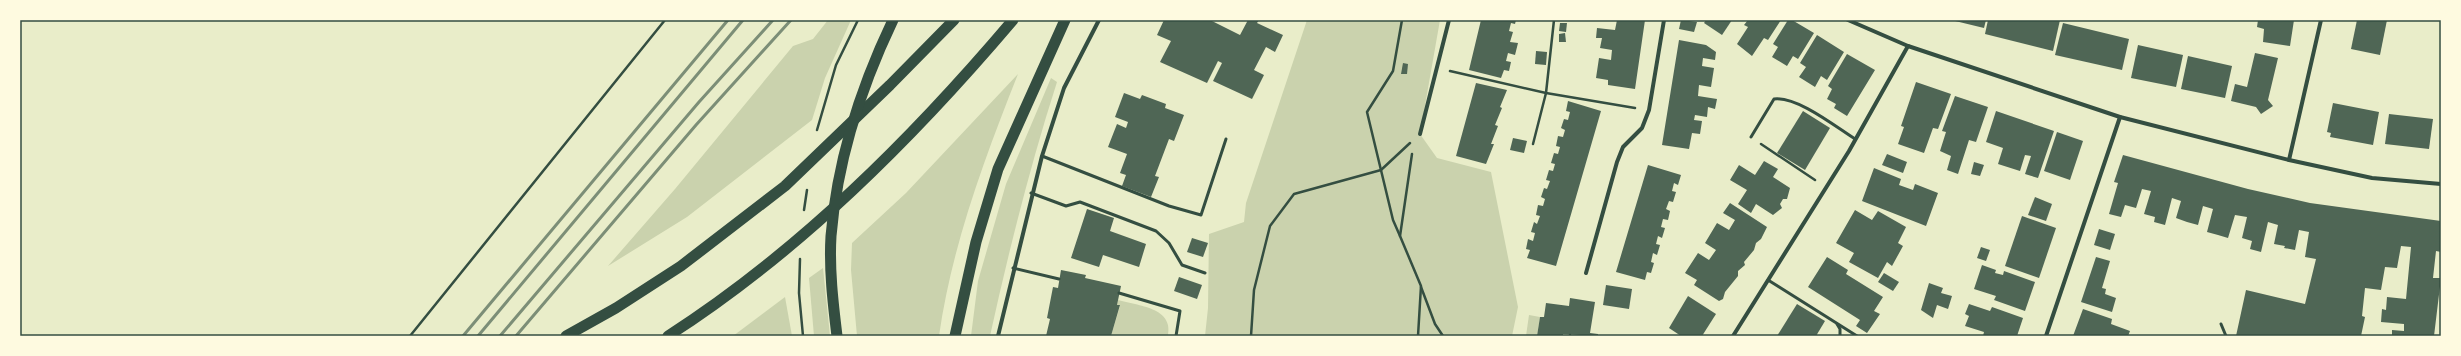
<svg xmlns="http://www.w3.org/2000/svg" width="2461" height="356" viewBox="0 0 2461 356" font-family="'IBM Plex Serif',serif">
<rect width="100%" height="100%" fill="#e9edc9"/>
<g fill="#cad2ad">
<path d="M828 20H851L825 78 812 120 687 217 608 266 675 189 793 46 813 39Z"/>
<path d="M1307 20H1440L1420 134 1437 158 1491 172 1518 307 1512 336H1205L1208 308 1209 234 1244 222 1246 203Z"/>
<path d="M1018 74C984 160 952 245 939 336H857L851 270 852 243 906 193Z"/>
<path d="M1051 78 1057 82C1030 166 1009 250 990 336H971L978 281 1006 184Z"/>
<path d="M823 268 830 336H814L809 278Z"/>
<path d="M785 297 792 336H733Z"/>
<path d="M1118 300C1138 306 1174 307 1168 336H1111L1120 306 1117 305Z"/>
<path d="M1529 315 1540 317 1537 336H1526Z"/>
</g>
<g fill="#4f6655">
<path d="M1164 20H1210L1240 35 1248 20H1259L1257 23 1283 35 1275 52 1266 47 1254 70 1264 75 1252 99 1213 81 1222 63 1218 61 1207 83 1160 62 1171 41 1157 35Z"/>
<path d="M1481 20H1516L1515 24 1511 23 1509 31 1513 32 1510 42 1518 43 1515 55 1508 53 1506 61 1511 62 1509 71 1504 70 1501 78 1469 70Z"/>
<path d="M1617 20H1645L1635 89 1608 85V80L1596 78 1599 58 1611 60 1612 50 1600 48 1602 38H1596L1597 28 1615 30Z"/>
<path d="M1681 20 1697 22 1694 32 1679 29Z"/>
<path d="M1706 20H1732L1722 35 1704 23Z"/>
<path d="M1748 20H1781L1768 40 1764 38 1752 56 1737 44 1748 27 1744 25Z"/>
<path d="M1788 20H1792L1814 33 1798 59 1793 56 1787 66 1772 57 1778 47 1773 44Z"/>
<path d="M1951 20H1986L1984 28Z"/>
<path d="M1988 20H2060L2053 51 1985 34Z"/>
<path d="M2258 20H2294L2290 46 2263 42 2264 29 2257 27Z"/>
<path d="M2357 20H2387L2380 55 2351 49Z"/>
<path d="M1560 23H1567L1566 32 1559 31Z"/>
<path d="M2063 23 2129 39 2122 70 2055 55Z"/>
<path d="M1565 33 1566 42H1559V34Z"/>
<path d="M1817 35 1844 52 1827 80 1821 76 1815 87 1799 77 1806 67 1800 63Z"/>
<path d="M1679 40 1706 45 1716 52 1715 60 1703 58 1702 66 1714 68 1711 87 1699 85 1698 96 1717 99 1715 109 1708 107 1707 117 1695 115 1694 120 1702 121 1700 134 1692 133 1689 149 1662 145Z"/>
<path d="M2138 45 2183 55 2176 87 2131 78Z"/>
<path d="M1536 51 1547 52 1546 65 1535 64Z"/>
<path d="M2255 53 2278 58 2268 100 2273 106 2261 114 2256 107 2231 101 2235 84 2247 87Z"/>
<path d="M1847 54 1875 70 1847 116 1834 108 1836 104 1827 99 1832 89 1828 86Z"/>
<path d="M2188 56 2232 66 2225 98 2181 89Z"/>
<path d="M1403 63 1408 64 1407 74H1401Z"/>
<path d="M1916 82 1951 94 1938 129 1933 128 1924 153 1898 144 1904 127 1901 126Z"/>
<path d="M1476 83 1507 90 1500 107 1502 108 1495 125 1498 126 1491 144H1494L1486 164 1456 156Z"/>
<path d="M1124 93 1140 99 1142 95 1166 104 1165 108 1184 115 1174 141 1169 139 1155 176 1159 177 1151 197 1122 186 1126 175 1120 173 1127 154 1108 147 1117 124 1126 128 1128 122 1115 117Z"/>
<path d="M1955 96 1988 107 1976 142 1969 140 1958 174 1947 170 1951 156 1940 151 1946 132 1942 131Z"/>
<path d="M1568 101 1601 111 1556 266 1527 258 1530 250 1526 249 1528 239 1533 241 1535 233 1531 232 1534 222 1537 224 1540 216 1536 215 1538 205 1543 206 1545 199 1541 197 1544 188 1547 189 1550 181 1546 180 1549 170 1553 171 1555 164 1551 163 1554 153 1558 154 1560 147 1556 146 1558 136 1563 137 1565 130 1561 128 1564 119 1568 120 1570 112 1566 111Z"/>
<path d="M2333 103 2379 112 2373 145 2330 137 2331 133 2327 132Z"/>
<path d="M1803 111 1830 128 1805 170 1777 153Z"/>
<path d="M1996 111 2054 131 2038 178 2025 174 2031 156 2025 155 2020 171 1998 164 2003 148 1986 142Z"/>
<path d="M2389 114 2433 119 2429 149 2385 144Z"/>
<path d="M2057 132 2083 141 2070 180 2044 171Z"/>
<path d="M1513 138 1527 141 1524 153 1510 150Z"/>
<path d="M1887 154 1907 162 1903 173 1882 165Z"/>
<path d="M2123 155 2248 189 2310 203 2441 221V252L2436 251 2433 278H2441L2434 336H2392V330L2404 331V324L2381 322 2382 309 2386 310 2387 297 2406 299 2411 247 2401 246 2397 268 2385 267 2381 290 2365 288 2362 316 2365 317 2361 336H2236L2246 290 2305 304 2316 259 2305 257 2309 232 2299 230 2295 250 2284 248 2285 246 2274 244 2278 225 2268 222 2261 252 2250 249 2252 241 2242 238 2247 217 2235 215 2228 238 2218 235 2207 232 2213 209 2203 206 2198 225 2187 222 2176 218 2181 201 2172 198 2165 225 2154 222 2155 217 2144 214 2151 191 2142 189 2136 208 2125 205 2121 217 2109 214 2118 183 2114 182Z"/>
<path d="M1764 161 1778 169 1773 177 1790 188 1787 199H1783L1780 204 1782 208 1773 215 1756 204 1751 213 1738 204 1747 190 1730 180 1739 165 1755 175Z"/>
<path d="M1974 162 1984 165 1980 176 1971 174Z"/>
<path d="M1648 165 1681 175 1678 185 1674 183 1672 191 1676 192 1673 202 1669 201 1666 209 1670 211 1668 220 1663 219 1661 227 1665 228 1662 238 1658 236 1656 244 1660 245 1657 255 1653 253 1651 262 1654 263 1651 273 1647 272 1645 280 1616 272Z"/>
<path d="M1874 168 1901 179 1899 185 1913 190 1915 184 1938 193 1926 226 1862 201Z"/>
<path d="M2035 197 2052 204 2046 221 2028 215Z"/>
<path d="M1730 203 1767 227 1761 239 1756 243 1754 250 1744 262 1745 265 1738 271V276L1725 292 1723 299 1719 301 1694 285 1697 280 1685 273 1698 253 1709 260 1716 250 1705 243 1717 223 1729 230 1735 220 1723 213Z"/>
<path d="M1087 209 1114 218 1110 231 1146 244 1139 267 1103 255 1099 267 1071 258Z"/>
<path d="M1855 210 1872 220 1878 211 1906 227 1898 243 1903 246 1892 266 1887 262 1878 278 1849 262 1854 253 1836 243Z"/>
<path d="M2022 216 2056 228 2039 278 2005 266Z"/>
<path d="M2099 229 2115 234 2110 250 2094 245Z"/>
<path d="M1192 238 1208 243 1203 257 1187 252Z"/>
<path d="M1981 247 1990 250 1986 261 1977 258Z"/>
<path d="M1827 257 1848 270 1846 274 1883 297 1874 311 1880 314 1867 333 1856 326 1860 320 1808 287Z"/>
<path d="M2096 257 2110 261 2102 288 2106 289 2105 294 2116 298 2112 312 2081 302Z"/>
<path d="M1982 265 1996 270 1995 273 2003 275 2004 271 2035 282 2025 311 1994 300 1996 296 1974 289Z"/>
<path d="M1061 270 1086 275 1085 278 1121 286 1117 305H1120L1111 336H1046L1050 319 1047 318 1053 287 1058 288Z"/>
<path d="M1884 273 1899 282 1893 291 1878 282Z"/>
<path d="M1179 277 1202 285 1197 299 1174 291Z"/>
<path d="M1929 283 1943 288 1941 293 1952 296 1948 309 1937 305 1933 318 1921 310Z"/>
<path d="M1606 285 1632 289 1629 309 1603 305Z"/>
<path d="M1688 296 1716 314 1702 336H1681L1669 328Z"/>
<path d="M1570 298 1595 302 1590 333 1598 334V336L1563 334V336H1537L1540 317H1544L1546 303 1569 306Z"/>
<path d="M1797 304 1825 321 1816 336H1777Z"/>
<path d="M1969 304 1990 311 1992 307 2023 318 2017 336H1983L1984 332 1965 326 1969 316 1965 314Z"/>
<path d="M2083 309 2112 319 2111 324 2130 331 2128 336H2073Z"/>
</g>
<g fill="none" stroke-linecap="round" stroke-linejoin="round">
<g stroke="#344e41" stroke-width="2.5">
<path d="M1450 71 1546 93 1635 108"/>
<path d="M817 130 836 65 858 20"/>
<path d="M1533 144 1546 93 1554 20"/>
<path d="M1761 144 1815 180"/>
<path d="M1412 154 1400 236 1421 286 1418 336"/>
<path d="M804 210 807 190"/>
<path d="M1400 236 1393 220 1367 112 1393 71 1402 20"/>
<path d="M800 259 799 293 803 336"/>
<path d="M1421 287 1435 324 1443 336"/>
<path d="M1570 335V336"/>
<path d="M410 336 665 20"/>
<path d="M1251 336 1254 290 1270 226 1294 194 1381 170 1410 143"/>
</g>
<g stroke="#344e41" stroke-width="3">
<path d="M1751 137 1774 99C1797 96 1836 127 1855 139"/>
<path d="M1042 156 1169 206 1201 215 1226 139"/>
<path d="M1031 193 1066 206 1080 202 1156 231 1169 243 1182 265 1205 273"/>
<path d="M1013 268 1059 279"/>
<path d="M1768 280 1857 336"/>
<path d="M1119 293 1180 311 1176 336"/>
<path d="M1837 324 1840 329V336"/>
<path d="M2221 324 2226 336"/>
</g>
<g stroke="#344e41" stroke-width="4">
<path d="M1848 20 1908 46 2120 117 2289 160 2372 178 2441 184"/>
<path d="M1420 134 1449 20"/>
<path d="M2289 160 2321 20"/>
<path d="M1586 273 1617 162 1623 147 1642 128 1649 110 1664 20"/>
<path d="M998 336 1042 156 1064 88 1099 20"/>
<path d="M1733 336 1849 151 1908 46"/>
<path d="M2046 336 2120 117"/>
</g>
<g stroke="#344e41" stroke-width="11">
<path d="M566 336 616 308 681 266 785 186 890 85 954 20"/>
<path d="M668 336C800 251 912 139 1013 20"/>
<path d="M837 336C833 303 829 269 831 236 837 161 861 87 893 20"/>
<path d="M955 336 976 242 998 169 1065 20"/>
</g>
<g stroke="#7c8e77" stroke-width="3">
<path d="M463 336 728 20"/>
<path d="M478 336 743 20"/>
<path d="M500 336 699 102 773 20"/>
<path d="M516 336 696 125 791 20"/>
</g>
</g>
<rect width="2461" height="356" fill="none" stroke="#fefae0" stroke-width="42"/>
<rect x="21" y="21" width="2419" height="314" fill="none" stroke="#344e41" stroke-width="1.5"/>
</svg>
